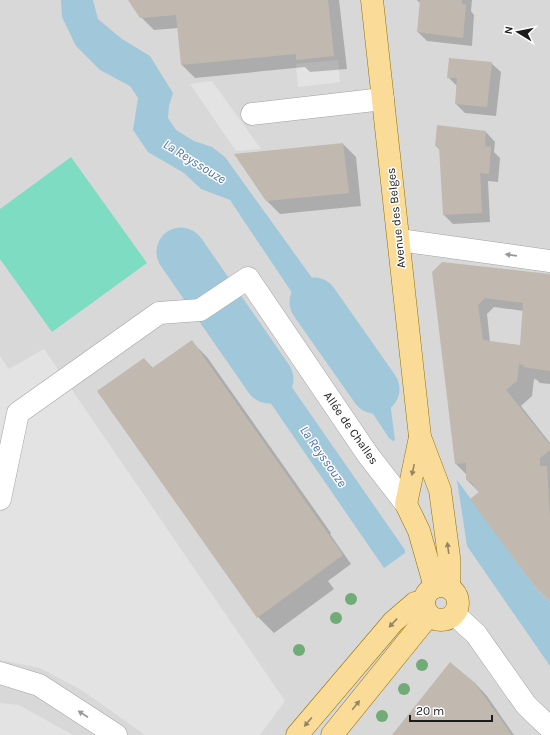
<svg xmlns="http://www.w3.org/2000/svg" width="550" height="735" viewBox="0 0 550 735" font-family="Karla,sans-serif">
<rect width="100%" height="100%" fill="#edeae1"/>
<rect fill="#d9d8d8" x="0" y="0" width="550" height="735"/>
<path fill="#7edcc2" d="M71 157 147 263 52 332 0 259V209Z"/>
<g fill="#e3e3e3">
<path d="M338 60 340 82 298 87 296 64Z"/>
<path d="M212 81 261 149 236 151 190 84Z"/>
<path d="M44 349 285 701 260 735H145L83 691 40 668 0 660V356L9 369Z"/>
<path d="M0 703 19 705 73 735H0Z"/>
</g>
<g fill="#a1c7db">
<path d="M61 0H93L98 19 122 39 150 56 173 93 169 106 168 118 176 130 194 141 212 147 225 157 364 350 341 366 230 200 201 189 184 173 148 152 133 130 138 98 130 86 100 70 76 46 62 17Z"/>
<path d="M187 239 211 272 218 276 195 292 167 252Z"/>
<path d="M245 315 250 327 405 550V553L384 568 221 331Z"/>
<path d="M372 362 388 386 395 440 393 441 389 438 350 379Z"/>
<path d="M457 480 535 587 550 602V666L467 546Z"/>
</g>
<g fill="#0003" fill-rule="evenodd">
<path d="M129 0H339L347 69 310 72 305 67 195 78 182 65 178 28 154 30 141 17Z"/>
<path d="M417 0H472L471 11 474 15 472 46 427 41 418 32 421 4Z"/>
<path d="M491 63 501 72 496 116 465 113 456 104 457 86 448 77Z"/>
<path d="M486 132 495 142 494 152 500 158 498 182 488 181 490 222 453 224 444 215 440 150 436 146Z"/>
<path d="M343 144 356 157 361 206 280 214 267 201Z"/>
<path d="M433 272 550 275V384L540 383 537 380 534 379 532 396 521 406 550 443V601L480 493 467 480V475L456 464ZM494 307 524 311V346L490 342 487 314Z"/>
<path d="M192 342 207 357 331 533 330 534 351 564 328 581 334 589 274 633 258 617 98 392 144 359 153 368Z"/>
<path d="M474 682 487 696 514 735H394Z"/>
</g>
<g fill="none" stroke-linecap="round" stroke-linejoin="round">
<g stroke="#a1c7db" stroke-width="49">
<path d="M181 252 269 379"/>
<path d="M314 302 375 389"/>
</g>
</g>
<g fill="#c1b9b0" fill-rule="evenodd">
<path d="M128 0H328L334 56 296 60V54L181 65 176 15 140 18Z"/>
<path d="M420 0H462V4L466 5 463 38 417 32Z"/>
<path d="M449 58 492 62 487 107 455 104 457 78H447Z"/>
<path d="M437 125 486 131 485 146 491 147 489 174 480 173 482 213 443 215 439 147 435 146Z"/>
<path d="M343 143 349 193 266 201 234 154Z"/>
<path d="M442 262 550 274V371L523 367 524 365 519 364 517 381 506 390 550 445V450L540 458V466H547L550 518V602L535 587 470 499 479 492 471 482 466 480V463L455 464 432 272ZM485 298 523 303 520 345 483 340 478 305Z"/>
<path d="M192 340 343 555 257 618 97 391 144 358 152 368Z"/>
<path d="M450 662 474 682 512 735H392Z"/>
</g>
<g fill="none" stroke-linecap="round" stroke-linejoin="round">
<g stroke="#a2a2a2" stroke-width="23">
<g id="minor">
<path d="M252 114 383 99"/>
<path d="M399 240 550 261"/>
<path d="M0 499 18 413 159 313 200 310 248 278 368 455 406 504"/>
<path d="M454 614 476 634 526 705 550 728"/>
<path d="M0 673 39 685 116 735"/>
</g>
</g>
<g stroke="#917101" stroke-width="23">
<g id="major">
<path d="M372 0 420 437 440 490 449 557V587"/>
<path d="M420 437 406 504 419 531 435 587"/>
<circle cx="441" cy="603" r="17"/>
<path d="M297 735 393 622 415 603 424 602"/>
<path d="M332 735 429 615"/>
</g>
</g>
<use href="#minor" stroke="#fff" stroke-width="22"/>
<use href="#major" stroke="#fbdb98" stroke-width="22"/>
</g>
<g fill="#71ab77">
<circle cx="351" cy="599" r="6"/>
<circle cx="336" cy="618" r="6"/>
<circle cx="299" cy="650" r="6"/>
<circle cx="422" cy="665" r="6"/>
<circle cx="404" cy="689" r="6"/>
<circle cx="382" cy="716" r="6"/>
</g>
<defs><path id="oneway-solid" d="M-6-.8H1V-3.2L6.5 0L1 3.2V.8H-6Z"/></defs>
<g fill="#989898">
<use href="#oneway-solid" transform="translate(511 255) rotate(-172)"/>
<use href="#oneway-solid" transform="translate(83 714) rotate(-147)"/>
</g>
<g fill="#968560">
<use href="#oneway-solid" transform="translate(413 470) rotate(102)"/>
<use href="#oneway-solid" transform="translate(448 548) rotate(-98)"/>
<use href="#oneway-solid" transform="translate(393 623) rotate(133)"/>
<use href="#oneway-solid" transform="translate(356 705) rotate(-51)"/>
<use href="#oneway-solid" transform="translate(308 722) rotate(130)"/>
</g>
<g text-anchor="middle" stroke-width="3" stroke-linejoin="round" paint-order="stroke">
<g font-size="12" fill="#1b1b1b" stroke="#fff">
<text transform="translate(396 218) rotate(-96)" y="4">Avenue des Belges</text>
<text transform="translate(351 428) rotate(55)" y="4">Allée de Challes</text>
</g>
<g font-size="13" font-style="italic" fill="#496fa9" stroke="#fff">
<text transform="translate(195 161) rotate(32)" y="5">La Reyssouze</text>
<text transform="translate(324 456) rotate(55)" y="5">La Reyssouze</text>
</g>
</g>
<g transform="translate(518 32) rotate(280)" stroke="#ffffff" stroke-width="3" paint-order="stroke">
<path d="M0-3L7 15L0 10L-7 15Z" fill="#1b1b1b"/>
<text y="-6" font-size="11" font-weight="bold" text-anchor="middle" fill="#1b1b1b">N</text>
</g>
<path d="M410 715v6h82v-6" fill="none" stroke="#1b1b1b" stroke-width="2"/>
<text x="416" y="715" font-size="12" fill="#1b1b1b" stroke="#ffffff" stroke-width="3" paint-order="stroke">20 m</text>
</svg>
